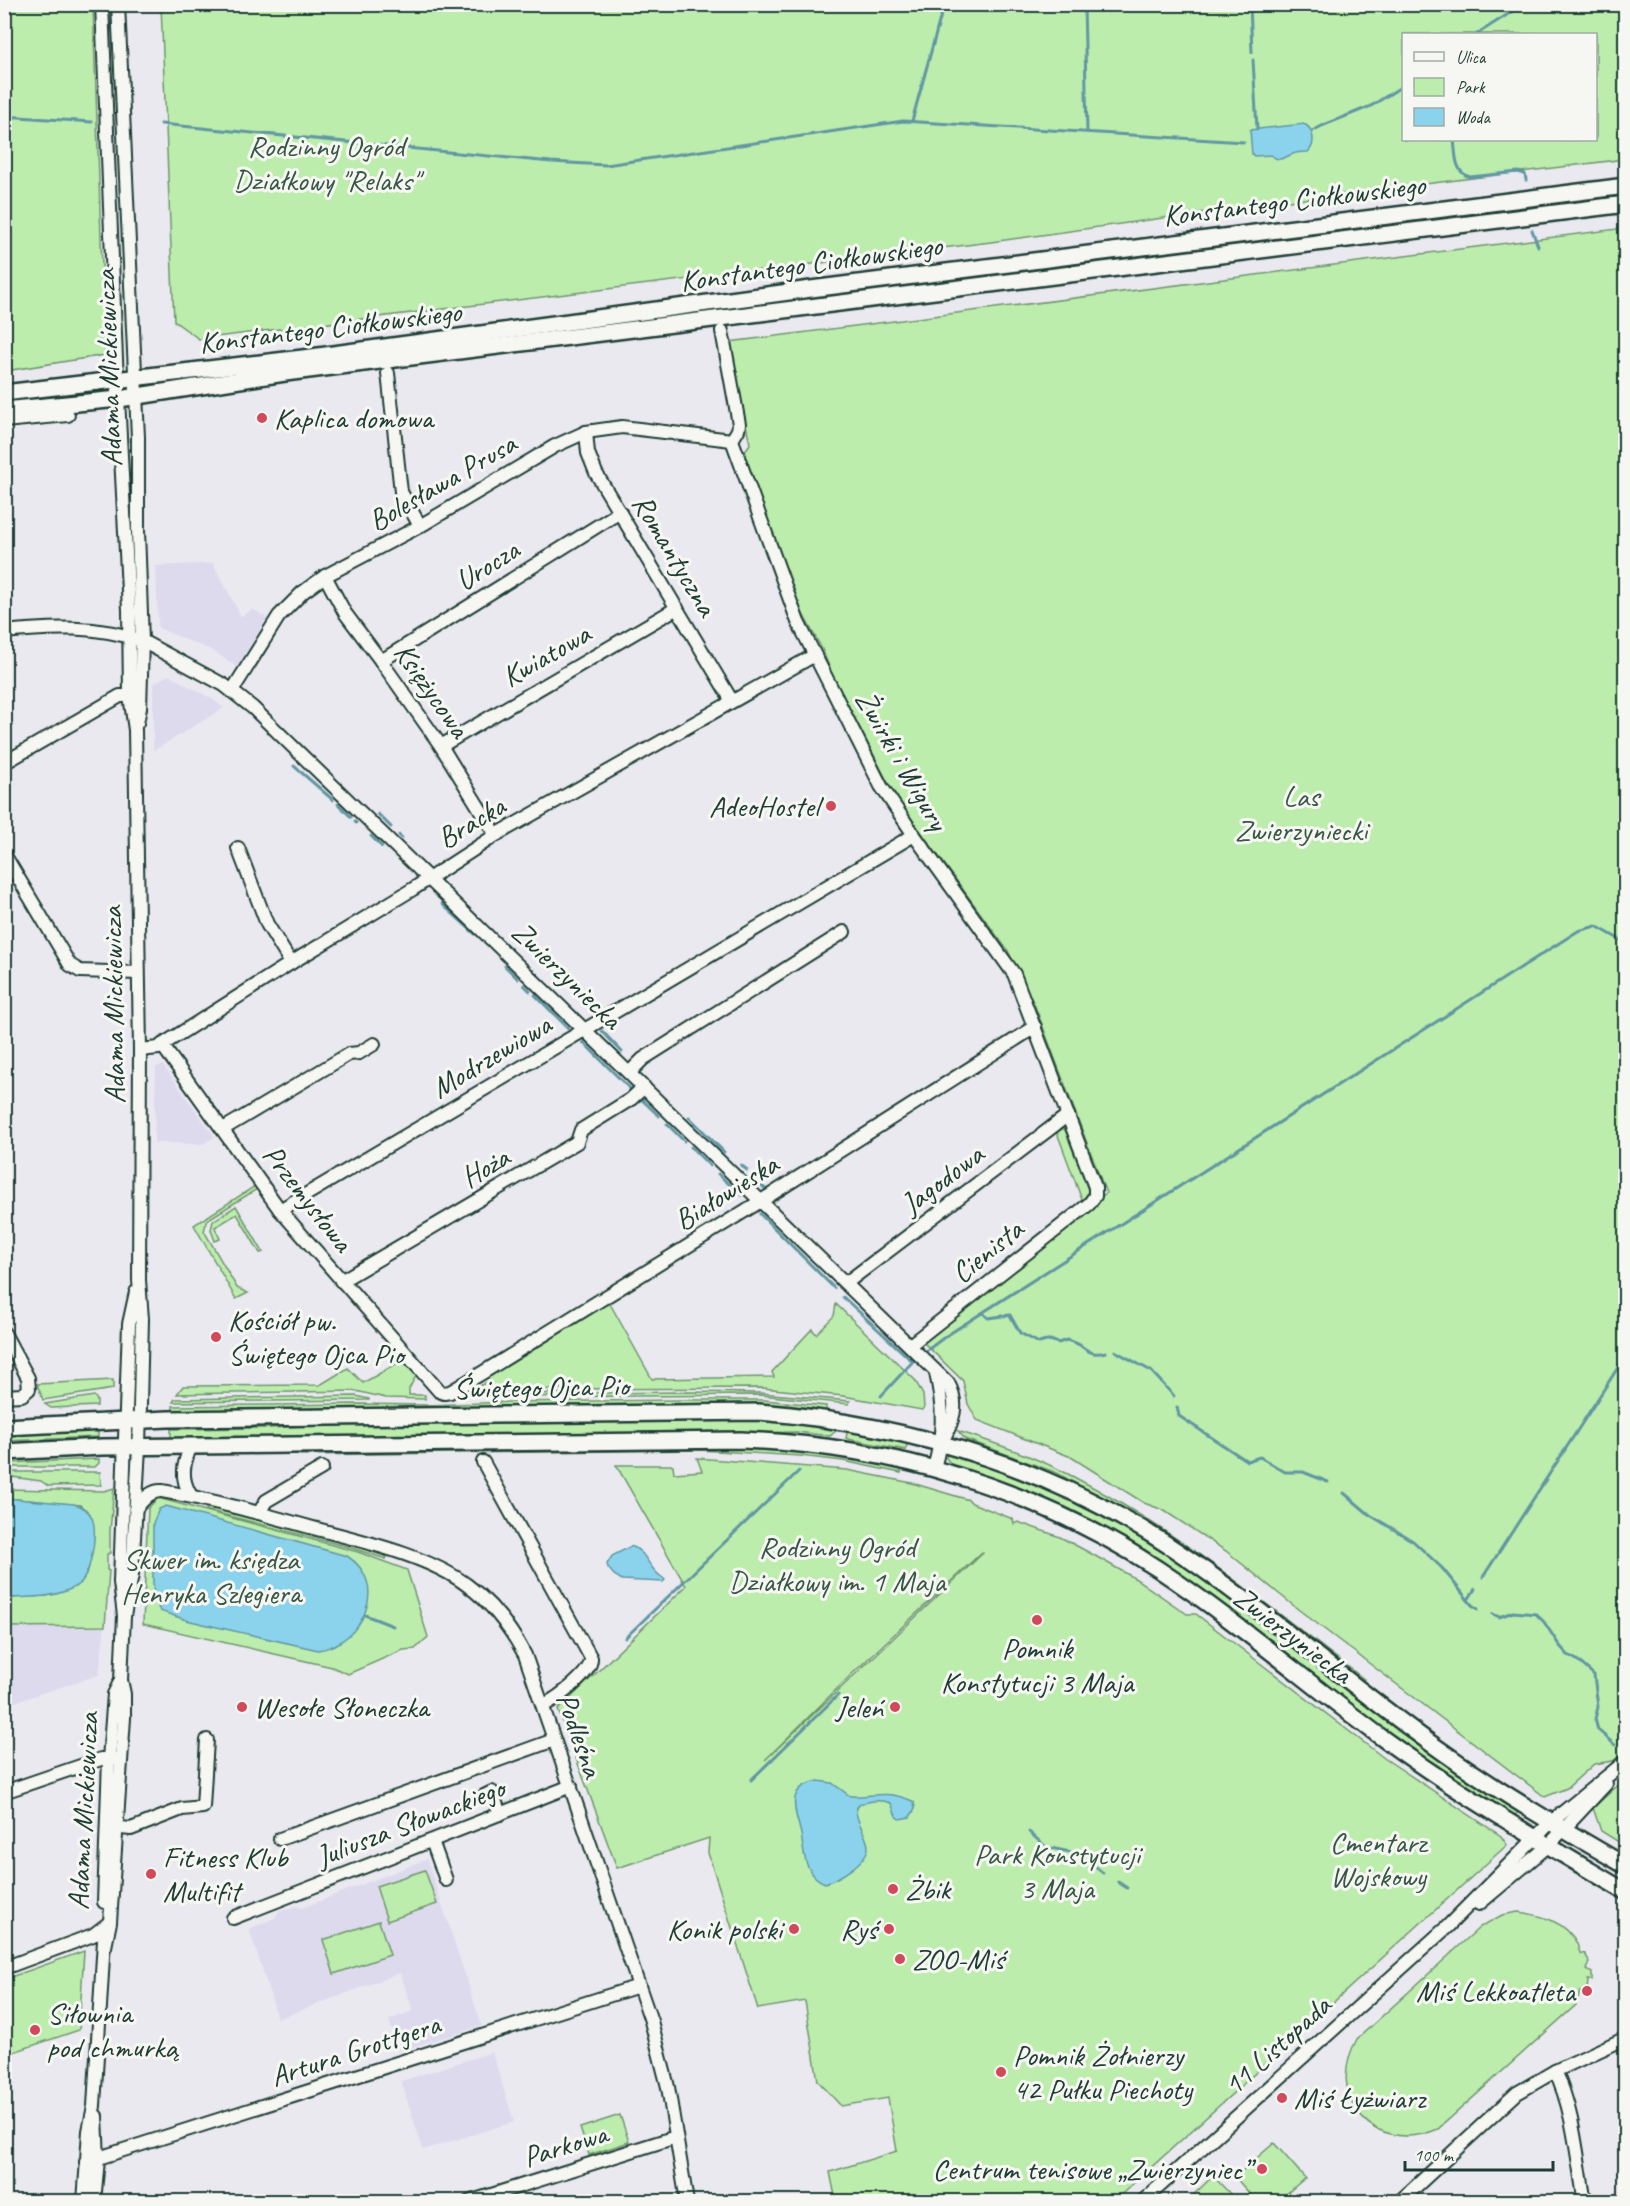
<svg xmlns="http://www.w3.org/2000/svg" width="1630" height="2206" viewBox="0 0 1630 2206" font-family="Caveat,sans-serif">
<rect width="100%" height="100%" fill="#ebe9f0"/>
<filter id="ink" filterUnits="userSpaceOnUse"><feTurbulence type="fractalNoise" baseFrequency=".0167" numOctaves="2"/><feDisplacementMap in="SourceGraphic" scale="12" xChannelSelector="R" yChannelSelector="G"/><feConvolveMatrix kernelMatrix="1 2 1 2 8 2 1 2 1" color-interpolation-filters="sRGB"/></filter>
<g filter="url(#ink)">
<g fill="#dedaee">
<path d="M213 563 241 616 253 609 267 618 237 667 213 651 158 628 156 566Z"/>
<path d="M168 675 211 698 224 708 153 751V684Z"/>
<path d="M163 1065 215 1137 203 1144 154 1143 156 1067Z"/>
<path d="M105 1626 99 1675 5 1705 4 1627Z"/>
<path d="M427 1859 482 2026 399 2051 389 2020 413 2011 400 1973 278 2019 249 1929 275 1918 278 1912 296 1906 302 1908Z"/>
<path d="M492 2052 514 2122 423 2150 401 2081Z"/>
</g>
<g fill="#bdedac" stroke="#6e9570" stroke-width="1.5" fill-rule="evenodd">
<path d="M5 4 93 5 105 355 5 371Z"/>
<path d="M161 5H1625V159L1249 206 991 242 199 339 174 321ZM1404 34H1596V140H1404Z"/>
<path d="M1625 228 1626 1750 1613 1761 1594 1764 1567 1788 1545 1797 1299 1610 1226 1551 1163 1510 1144 1503 1071 1457 977 1420 968 1404 963 1381 921 1340 1106 1193 1035 1006 1008 951 896 798 832 674 822 649 791 592 741 451 744 452 750 444 729 342Z"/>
<path d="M1062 1128 1065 1130 1088 1190 1087 1195 1082 1200 1056 1130Z"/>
<path d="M255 1186 257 1189 207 1220 204 1231 237 1288 248 1293 236 1299 194 1225Z"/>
<path d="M236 1206 263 1252 260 1253 237 1214 215 1227 220 1239 215 1241 211 1230 213 1221Z"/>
<path d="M609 1302 652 1379 774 1377 772 1372 812 1329 816 1334 834 1316 836 1304 915 1380 923 1395 924 1408 922 1410 843 1396 763 1388 557 1389 510 1391 474 1395V1389L489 1381 487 1376Z"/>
<path d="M403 1360 417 1374 409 1389V1395H425V1399L386 1398 356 1391 177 1394 183 1386 320 1385 348 1368 363 1383Z"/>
<path d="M113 1380V1389L43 1400 37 1384Z"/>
<path d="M685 1392 761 1393 850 1401 849 1404 760 1395 510 1397V1394Z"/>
<path d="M94 1396 97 1400V1406L51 1408 45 1404Z"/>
<path d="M356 1396 369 1399V1400L173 1402 175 1399Z"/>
<path d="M679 1400H764L826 1406V1410L815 1411 173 1413V1406L358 1404 428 1405 511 1402Z"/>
<path d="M773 1418 837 1428V1430L830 1436 797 1432 171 1442V1429L271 1428 367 1422Z"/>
<path d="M98 1428V1437L5 1441V1432Z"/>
<path d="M848 1428 908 1439 906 1450 848 1439 846 1438Z"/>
<path d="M958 1431C997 1444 1036 1457 1072 1476 1178 1531 1270 1607 1364 1679L1361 1682 1141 1521 1057 1473 965 1439Z"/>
<path d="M761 1446 808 1450 902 1467 901 1473 843 1461 800 1456 699 1450 299 1455 315 1451Z"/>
<path d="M952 1452 1082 1502 1185 1563 1519 1810 1515 1816 1379 1728 1194 1587 954 1468 946 1458 947 1453Z"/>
<path d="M697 1458 847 1470 912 1483 969 1500 972 1503 1013 1519 1014 1524 1018 1522 1060 1537 1090 1553 1136 1579 1187 1614H1196L1384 1758 1501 1836 1507 1845 1114 2201H836L830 2172 897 2151 888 2098 841 2106 818 2081 805 2001 758 2009 708 1853 709 1838 617 1868 558 1710 686 1586 616 1465H673L674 1473 702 1471ZM982 1552 983 1553 765 1760 853 1673Z"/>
<path d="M99 1459V1463L95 1467H5V1463Z"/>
<path d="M5 1472H100L101 1485 48 1486 41 1481 5 1476Z"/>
<path d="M114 1488 110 1531V1553L107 1554V1570L109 1571 105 1626 5 1627 4 1598 47 1596 80 1584 88 1571 94 1534 90 1514 80 1505 5 1498V1489L104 1491Z"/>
<path d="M158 1498 358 1552 407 1570 428 1637 415 1649 403 1650 348 1674 332 1667 143 1624 148 1508Z"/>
<path d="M206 1506 349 1544 387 1557 386 1559 348 1547 206 1510Z"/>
<path d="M1625 1779V1846L1601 1831 1593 1808Z"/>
<path d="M425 1870 437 1904 387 1921 376 1886Z"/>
<path d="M1518 1912C1544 1915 1574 1924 1580 1953L1585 1954 1590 1962 1587 1970 1592 1973V1980H1588L1587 1991 1580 1992 1576 2005 1438 2129C1375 2156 1323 2099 1357 2039L1480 1927 1502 1915Z"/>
<path d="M379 1921 390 1955 334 1974 323 1940Z"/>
<path d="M84 1951 79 2030 5 2055V1979Z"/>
<path d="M620 2115 629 2142 589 2155 580 2128Z"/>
<path d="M1274 2143 1305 2178 1278 2201H1256L1235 2177Z"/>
<path d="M1213 2176 1237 2201H1187Z"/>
</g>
<g fill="#8bd3ec" stroke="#6097a2" stroke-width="1.5">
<path d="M1304 124C1314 129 1316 144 1308 152 1304 152 1297 152 1293 154 1284 157 1280 163 1271 155L1254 156 1252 154 1250 130Z"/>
<path d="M5 1498 74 1504C82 1506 89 1511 92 1518 98 1532 91 1576 78 1585 56 1599 29 1597 5 1598Z"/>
<path d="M166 1506 347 1556C391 1584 362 1644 318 1650L186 1620 160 1611 154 1599 153 1583V1523L159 1509Z"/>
<path d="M631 1546C645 1551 647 1564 657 1573 659 1576 663 1577 665 1580L663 1582 622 1580 614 1575 608 1568 607 1564 612 1556Z"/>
<path d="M818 1781 832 1783 850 1796C875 1797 888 1789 914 1802L915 1809 910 1817 899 1819 896 1816 891 1803C883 1800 876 1800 868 1802 841 1805 869 1833 868 1848 866 1863 838 1879 825 1883 804 1875 804 1853 801 1834 796 1812 783 1788 818 1781Z"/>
</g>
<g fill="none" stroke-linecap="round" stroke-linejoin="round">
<g stroke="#6097a2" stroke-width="3">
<path d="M1084 4 1087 132"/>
<path d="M1250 4 1252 52"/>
<path d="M1477 34 1524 4"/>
<path d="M1253 60 1257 129"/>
<path d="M4 116 92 122"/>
<path d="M912 121 944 4"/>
<path d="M161 124 551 162 606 165 903 121 1244 142"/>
<path d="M1312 131 1324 125 1371 106 1404 85"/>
<path d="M1454 140C1456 153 1454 173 1470 177L1518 172 1525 174 1526 180"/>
<path d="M1532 230 1538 246"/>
<path d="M294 766 333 800"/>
<path d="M338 804 351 817"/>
<path d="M378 814 391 827"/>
<path d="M355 821 356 823"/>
<path d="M399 835 402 838"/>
<path d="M371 836 382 847"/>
<path d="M442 904 475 934"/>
<path d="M505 966 518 979"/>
<path d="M524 985 530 991"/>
<path d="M535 995 568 1028"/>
<path d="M602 1031 622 1052"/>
<path d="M583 1042 623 1082"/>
<path d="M625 1084 633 1091"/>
<path d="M640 1098 659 1116"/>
<path d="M689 1117 724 1152"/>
<path d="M667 1124 684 1141"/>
<path d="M691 1147 710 1166"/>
<path d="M741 1165 747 1170"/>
<path d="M718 1174 741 1195"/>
<path d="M757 1180 766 1190"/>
<path d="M760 1214 834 1288"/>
<path d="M843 1297 912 1361"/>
<path d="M983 1313 988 1318 1010 1315 1020 1333 1039 1343 1050 1340 1058 1343 1067 1340C1071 1342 1078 1343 1081 1346 1090 1353 1095 1355 1106 1352"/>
<path d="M1115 1351 1151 1371 1174 1396"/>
<path d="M922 1354 946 1336 1578 931 1596 926 1626 943"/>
<path d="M881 1396 916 1358"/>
<path d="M1177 1407 1179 1416 1247 1461 1260 1457 1285 1472H1303L1328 1482"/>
<path d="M1344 1493 1370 1515 1413 1541 1442 1568 1472 1605 1478 1609"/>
<path d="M1483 1577 1626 1355"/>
<path d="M1468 1600 1475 1589"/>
<path d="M1493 1614 1499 1617 1513 1612 1536 1614 1544 1622 1559 1645 1568 1655 1577 1660 1594 1675 1598 1707 1595 1719 1598 1730 1615 1745"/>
<path d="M365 1615 393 1626"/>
<path d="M625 1638 799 1471"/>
<path d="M751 1780 838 1695"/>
<path d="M1029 1832 1046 1847 1080 1854 1103 1873"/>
<path d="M1118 1882 1127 1888"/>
</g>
<g stroke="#1f3d34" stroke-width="16">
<g id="minor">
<path d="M102 4 116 359 129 610 130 696 135 730 140 1050 139 1280 142 1319 139 1447 132 1575 124 1616"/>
<path d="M118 4 138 437V531L142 641 140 708 137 723"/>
<path d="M722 331 739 424 738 430 732 440 798 622 881 786 914 835 1014 974 1095 1187V1196L1089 1204 910 1345"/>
<path d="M388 373 401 492 420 526"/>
<path d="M4 421 68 415"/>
<path d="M586 432 588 453 596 473 732 701"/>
<path d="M325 576 345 613 381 661 441 746 496 835"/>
<path d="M4 632C50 627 99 625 142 641L224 685 253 708 948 1383C960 1404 953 1423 941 1443"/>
<path d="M381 661 620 512"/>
<path d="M232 691 279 616 303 592 325 576 420 526 555 446 586 432 622 427 732 440"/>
<path d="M441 746 677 608"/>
<path d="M4 763 120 696H130"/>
<path d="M238 848 267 924 291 963"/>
<path d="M4 854 70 965 80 971 138 973"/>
<path d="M162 1045 291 963 413 889 496 835 813 656"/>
<path d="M140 1050 159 1048 162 1045 280 1210 439 1391 444 1393 450 1392 482 1373 761 1201 1035 1027"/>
<path d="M629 1073 643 1059 844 932"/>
<path d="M223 1129 349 1054 359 1053 374 1044"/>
<path d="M280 1210 914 835"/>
<path d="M341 1281 577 1142 581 1130 631 1099 644 1087"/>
<path d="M846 1283 1068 1115"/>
<path d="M4 1333 28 1378 29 1389 22 1395 4 1396"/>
<path d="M483 1462 591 1658C592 1674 557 1698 543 1706"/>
<path d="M934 1468C944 1433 944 1409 936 1373"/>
<path d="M191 1496C180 1478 183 1464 191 1446"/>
<path d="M135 1509C143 1501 150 1490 162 1491 213 1500 263 1514 313 1528 361 1541 427 1555 467 1585 493 1604 510 1627 525 1655L651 2021 668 2087 687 2202"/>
<path d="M259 1513 266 1501 322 1468"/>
<path d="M4 1792 101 1759H115"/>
<path d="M484 1796 492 1792 500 1814"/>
<path d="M111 1827 131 1829 182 1809 203 1807 207 1740"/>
<path d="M280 1839 554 1740"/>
<path d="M432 1841 446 1880"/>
<path d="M104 1902 109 1759 114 1694 121 1680"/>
<path d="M1479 1904 1548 1846 1606 1784"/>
<path d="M233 1918 571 1786"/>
<path d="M105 1947 110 1922 124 1718V1694L121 1680 124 1616 120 1582 129 1324 136 1292"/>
<path d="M4 1968 93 1935 110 1922"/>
<path d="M1555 2071C1574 2110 1577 2159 1585 2202"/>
<path d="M86 2162 639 1986"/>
<path d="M84 2202 89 2131 94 2106 104 1940"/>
<path d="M94 2202 98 2160 96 2116"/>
<path d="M469 2202 676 2137"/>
<path d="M1142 2202 1447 1927 1551 1822 1626 1761"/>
<path d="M1399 2202 1517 2093 1555 2071 1626 2038"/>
</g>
</g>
<g stroke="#1f3d34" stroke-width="20">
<g id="major">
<path d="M4 393 311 357 811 289 1626 186"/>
<path d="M4 410 119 399 285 373 1626 204"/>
<path d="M4 1427 168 1419 759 1412C914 1424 1064 1471 1193 1562 1279 1622 1358 1692 1443 1752 1502 1794 1564 1830 1626 1866"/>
<path d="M4 1452 102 1447 741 1440C889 1445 1034 1488 1158 1569 1237 1621 1309 1684 1385 1740 1462 1796 1544 1843 1626 1892"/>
</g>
</g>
<use href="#minor" stroke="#f6f6f2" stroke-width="12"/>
<use href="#major" stroke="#f6f6f2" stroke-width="15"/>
</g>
</g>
<g fill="#d1495b" stroke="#f6f6f2" stroke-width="2">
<circle cx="262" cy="418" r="6"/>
<circle cx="831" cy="806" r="6"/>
<circle cx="216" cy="1337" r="6"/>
<circle cx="1037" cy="1620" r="6"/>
<circle cx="242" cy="1707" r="6"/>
<circle cx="895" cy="1707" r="6"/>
<circle cx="151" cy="1874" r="6"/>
<circle cx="893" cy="1889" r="6"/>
<circle cx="794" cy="1929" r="6"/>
<circle cx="889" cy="1929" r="6"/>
<circle cx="900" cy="1959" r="6"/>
<circle cx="1587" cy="1991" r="6"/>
<circle cx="35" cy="2030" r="6"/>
<circle cx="1001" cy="2072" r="6"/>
<circle cx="1282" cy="2098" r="6"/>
<circle cx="1262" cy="2169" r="6"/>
</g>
<g text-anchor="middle" stroke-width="6" stroke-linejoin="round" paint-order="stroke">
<g font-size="30" fill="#375746" stroke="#f6f6f2">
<text x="326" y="156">Rodzinny Ogród<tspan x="326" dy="34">Działkowy "Relaks"</tspan></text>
<text x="1301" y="806">Las<tspan x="1301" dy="34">Zwierzyniecki</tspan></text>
<text x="837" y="1557">Rodzinny Ogród<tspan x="837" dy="34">Działkowy im. 1 Maja</tspan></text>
<text x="211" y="1569">Skwer im. księdza<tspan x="211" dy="34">Henryka Szlegiera</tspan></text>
<text x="1378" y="1852">Cmentarz<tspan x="1378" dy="34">Wojskowy</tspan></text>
<text x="1057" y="1864">Park Konstytucji<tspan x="1057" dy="34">3 Maja</tspan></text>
</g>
<g font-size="30" fill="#1f3d34" stroke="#f6f6f2">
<text transform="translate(1294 200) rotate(-7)" y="10">Konstantego Ciołkowskiego</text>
<text transform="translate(811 263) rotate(-8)" y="10">Konstantego Ciołkowskiego</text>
<text transform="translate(330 327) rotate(-7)" y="10">Konstantego Ciołkowskiego</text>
<text transform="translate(108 368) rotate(-92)" y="10">Adama Mickiewicza</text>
<text transform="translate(442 482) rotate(-30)" y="10">Bolesława Prusa</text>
<text transform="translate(675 555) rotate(59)" y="10">Romantyczna</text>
<text transform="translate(487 565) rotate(-32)" y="10">Urocza</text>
<text transform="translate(546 655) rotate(-30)" y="10">Kwiatowa</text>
<text transform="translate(432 690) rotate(55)" y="10">Księżycowa</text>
<text transform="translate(902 760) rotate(60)" y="10">Żwirki i Wigury</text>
<text transform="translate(471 822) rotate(-31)" y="10">Bracka</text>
<text transform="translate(567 975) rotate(44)" y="10">Zwierzyniecka</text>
<text transform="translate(113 1005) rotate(-91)" y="10">Adama Mickiewicza</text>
<text transform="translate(491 1056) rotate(-31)" y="10">Modrzewiowa</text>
<text transform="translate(485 1167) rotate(-30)" y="10">Hoża</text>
<text transform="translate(942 1179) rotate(-37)" y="10">Jagodowa</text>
<text transform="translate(726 1192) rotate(-32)" y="10">Białowieska</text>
<text transform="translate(308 1198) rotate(52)" y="10">Przemysłowa</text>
<text transform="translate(987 1251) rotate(-39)" y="10">Cienista</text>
<text transform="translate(541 1387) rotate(-1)" y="10">Świętego Ojca Pio</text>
<text transform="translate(1293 1635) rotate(37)" y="10">Zwierzyniecka</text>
<text transform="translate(580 1735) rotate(71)" y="10">Podleśna</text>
<text transform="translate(83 1811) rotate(-87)" y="10">Adama Mickiewicza</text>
<text transform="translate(410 1822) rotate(-21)" y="10">Juliusza Słowackiego</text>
<text transform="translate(1277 2045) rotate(-42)" y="10">11 Listopada</text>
<text transform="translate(355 2050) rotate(-18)" y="10">Artura Grottgera</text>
<text transform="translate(565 2145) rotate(-17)" y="10">Parkowa</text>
</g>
<g font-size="30" fill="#1f3d34" stroke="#f6f6f2" text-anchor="start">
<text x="274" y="428">Kaplica domowa</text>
<text x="819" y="816" text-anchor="end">AdeoHostel</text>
<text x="228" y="1330">Kościół pw.<tspan x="228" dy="34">Świętego Ojca Pio</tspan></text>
<text x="1037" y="1658" text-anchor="middle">Pomnik<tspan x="1037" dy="34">Konstytucji 3 Maja</tspan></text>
<text x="254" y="1717">Wesołe Słoneczka</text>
<text x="883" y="1717" text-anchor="end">Jeleń</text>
<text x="163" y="1867">Fitness Klub<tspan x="163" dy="34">Multifit</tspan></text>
<text x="905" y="1899">Żbik</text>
<text x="782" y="1939" text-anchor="end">Konik polski</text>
<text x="877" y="1939" text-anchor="end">Ryś</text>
<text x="912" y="1969">ZOO-Miś</text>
<text x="1575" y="2001" text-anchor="end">Miś Lekkoatleta</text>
<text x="47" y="2023">Siłownia<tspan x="47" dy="34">pod chmurką</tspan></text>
<text x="1013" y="2065">Pomnik Żołnierzy<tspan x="1013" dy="34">42 Pułku Piechoty</tspan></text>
<text x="1294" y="2108">Miś Łyżwiarz</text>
<text x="1250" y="2179" text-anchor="end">Centrum tenisowe „Zwierzyniec”</text>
</g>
</g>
<rect width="1630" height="2206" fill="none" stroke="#f6f6f2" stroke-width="24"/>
<rect x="12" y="12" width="1606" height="2182" fill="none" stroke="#1f3d34" stroke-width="2" filter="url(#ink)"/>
<rect x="1402" y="33" width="195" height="108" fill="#f6f6f2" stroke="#a0aca6" stroke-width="1.5"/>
<rect x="1414" y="52" width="30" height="9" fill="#f6f6f2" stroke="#a0aca6" stroke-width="1.5"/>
<text x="1456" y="63" font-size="18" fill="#1f3d34">Ulica</text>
<rect x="1414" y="78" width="30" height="18" fill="#bdedac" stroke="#a0aca6" stroke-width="1.5"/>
<text x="1456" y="93" font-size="18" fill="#1f3d34">Park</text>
<rect x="1414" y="108" width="30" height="18" fill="#8bd3ec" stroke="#a0aca6" stroke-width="1.5"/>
<text x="1456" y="123" font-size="18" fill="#1f3d34">Woda</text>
<path d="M1405 2161v9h148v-9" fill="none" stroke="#1f3d34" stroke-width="3"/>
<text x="1414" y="2161" font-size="18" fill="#1f3d34" stroke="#f6f6f2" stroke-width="4.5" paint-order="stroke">100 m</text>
</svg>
